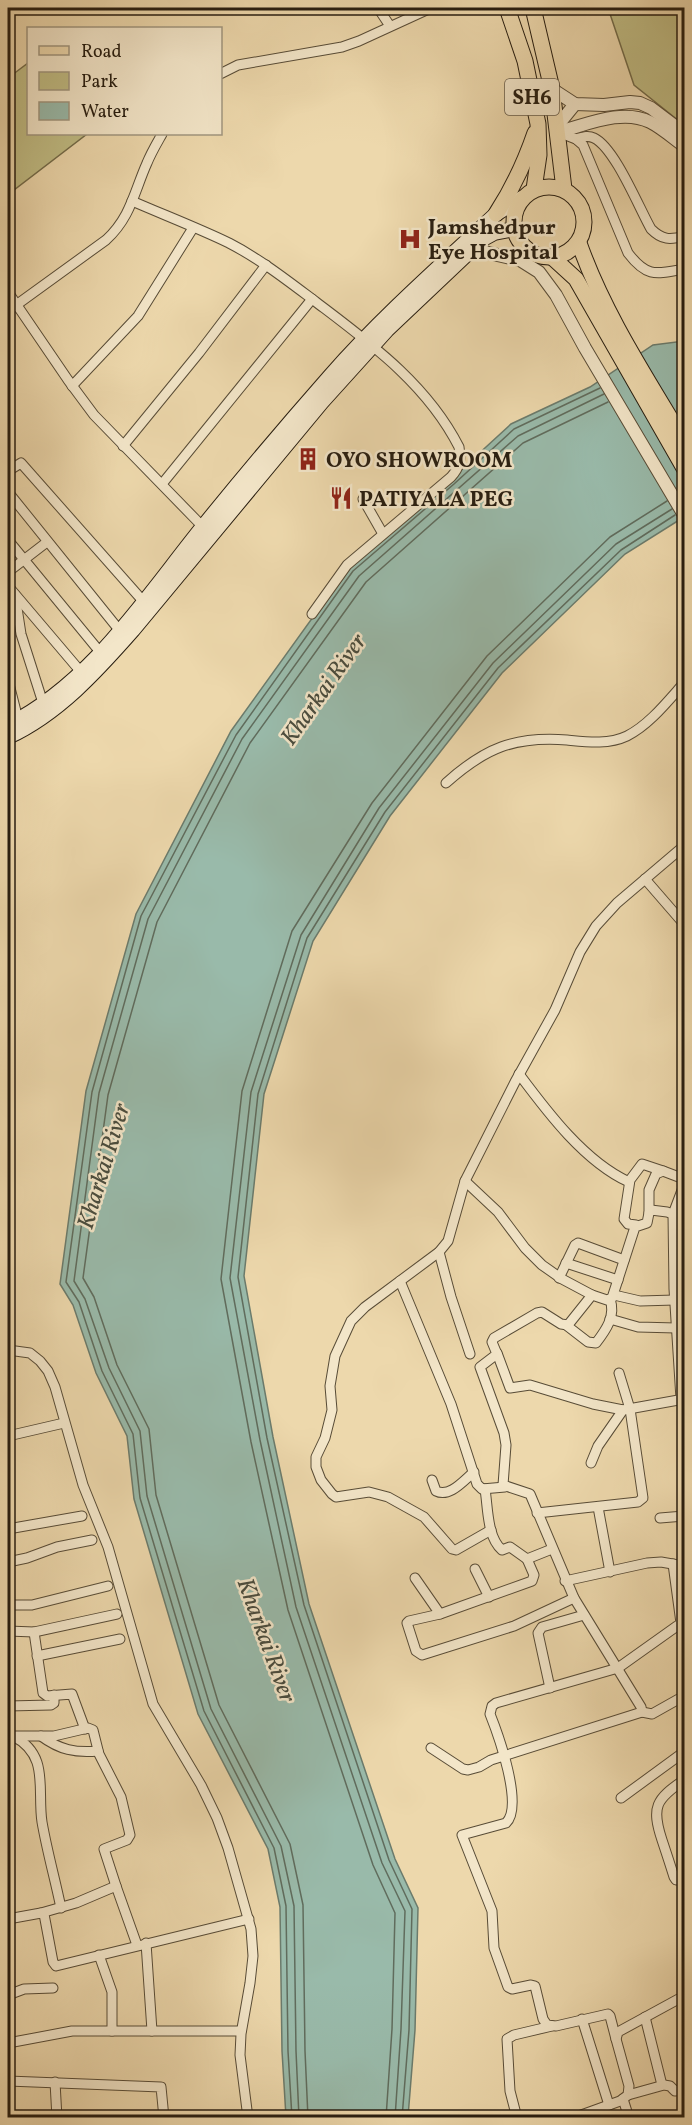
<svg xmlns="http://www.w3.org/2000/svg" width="692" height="2125" viewBox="0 0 692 2125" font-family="Vollkorn,serif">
<rect width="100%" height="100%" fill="#edd8ac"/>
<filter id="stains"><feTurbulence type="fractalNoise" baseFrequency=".00333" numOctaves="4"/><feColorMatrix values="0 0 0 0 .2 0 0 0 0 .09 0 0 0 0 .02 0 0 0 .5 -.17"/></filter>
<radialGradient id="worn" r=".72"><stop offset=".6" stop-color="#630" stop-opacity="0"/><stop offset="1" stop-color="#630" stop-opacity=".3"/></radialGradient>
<g fill="#c0bc84" stroke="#746c4a" stroke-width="1.5">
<path d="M608 8H684V125L634 85Z"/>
<path d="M28 63V134H87L10 193 8 188V78Z"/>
</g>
<path fill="#99baaa" stroke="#6b7b6c" stroke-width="1.5" d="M684 341V517L625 554 502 673 390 816 313 941 264 1094 244 1276 273 1437 309 1604 395 1859 418 1908 415 2030 408 2117H286L282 2051 280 1907 268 1849 198 1714 134 1499 127 1436 96 1373 73 1305 60 1284 86 1091 136 914 231 731 349 567 450 480 511 424 590 387 653 345Z"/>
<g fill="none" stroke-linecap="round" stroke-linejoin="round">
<g stroke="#606c5d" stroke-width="1.5">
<path d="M292 2118 288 2051 286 1906 274 1848 204 1711 140 1498 133 1434 102 1371 79 1302 66 1282 92 1092 141 916 236 735 353 571 454 484 514 429 600 388"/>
<path d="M299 2118 296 2051 294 1906 281 1846 211 1709 147 1496 140 1431 109 1368 85 1299 74 1281 99 1093 148 919 242 739 359 576 518 436 604 394"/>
<path d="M308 2118 305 2051 303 1905 290 1844 219 1705 156 1495 149 1429 117 1365 94 1297 83 1278 108 1095 157 922 250 743 366 582 523 443 608 402"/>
<path d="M386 2118 392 2029 395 1913 373 1865 288 1610 251 1442 221 1279 242 1091 292 931 372 803 487 656 610 537 667 501"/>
<path d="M395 2118 401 2029 405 1911 382 1863 296 1607 260 1440 230 1278 251 1092 301 935 379 808 493 663 616 544 672 509"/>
<path d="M402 2118 409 2030 412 1909 389 1860 304 1605 267 1438 238 1277 258 1094 307 938 385 812 498 668 621 550 675 515"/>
</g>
<g stroke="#584c37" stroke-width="11">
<g id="minor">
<path d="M378 8 390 26"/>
<path d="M220 74 238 65 342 47 359 41 431 8"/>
<path d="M558 132 576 139 583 145 628 253C647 278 656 274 684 269"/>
<path d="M576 139C583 137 588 135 594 138 615 148 639 208 651 229 662 240 670 240 684 236"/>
<path d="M132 201C164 215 198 228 229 243 260 259 288 281 316 302 370 343 427 384 459 447 461 460 460 467 451 477L347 565 312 614"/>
<path d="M8 292 68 380 94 415 205 529"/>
<path d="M8 311 106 240C131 217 134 192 147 163 151 153 157 143 162 134"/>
<path d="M72 386 138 316 193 228"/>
<path d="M123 446 199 353 266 265"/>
<path d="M8 471 21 463 143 601"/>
<path d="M162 484 312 299"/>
<path d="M8 492 120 631"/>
<path d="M363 499 383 534"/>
<path d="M8 540 100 652"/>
<path d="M8 572 47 542"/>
<path d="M8 586 81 672"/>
<path d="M15 595 21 634 43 703"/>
<path d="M8 680 18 719"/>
<path d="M446 783C485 748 514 736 567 740 587 742 608 745 627 736 649 725 667 702 684 683"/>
<path d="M645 879 684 924"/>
<path d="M519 1074C548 1113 585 1162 629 1182"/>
<path d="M465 1181 498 1212 525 1248 542 1265 562 1279 592 1295"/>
<path d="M649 1213V1190L656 1174 663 1171 684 1179"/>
<path d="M636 1225 628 1224 624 1219 630 1180 642 1164 663 1171"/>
<path d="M439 1252 451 1297 470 1354"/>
<path d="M566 1263 618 1280"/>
<path d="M559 1278 575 1245 578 1243 624 1260"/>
<path d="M400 1281 451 1404 477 1484 482 1489 505 1487"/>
<path d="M614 1295 640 1301 675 1300"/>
<path d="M610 1319 638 1327 676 1328"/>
<path d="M566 1325 588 1342 596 1343C606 1330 616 1316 610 1299"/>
<path d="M8 1350 30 1353 40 1361 48 1371 55 1387 83 1485 108 1547 153 1704 201 1785 217 1818 228 1848 251 1929 253 1956 250 1983 241 2034 240 2055 248 2118"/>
<path d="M497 1353 510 1388 530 1385 593 1404 623 1410 684 1399"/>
<path d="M681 1399 674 1289 673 1214 684 1223"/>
<path d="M8 1436 64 1423"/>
<path d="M591 1463 598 1446 623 1410"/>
<path d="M432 1480 436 1491C450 1498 464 1480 474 1472"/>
<path d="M485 1489C488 1508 487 1537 502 1550L510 1547 527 1559 552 1549"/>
<path d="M598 1507 610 1572"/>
<path d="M537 1513 638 1502 643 1498 630 1409 619 1373"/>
<path d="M660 1518 684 1516"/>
<path d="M8 1529 82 1516"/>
<path d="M491 1530 456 1550 452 1549 424 1517 388 1497 369 1492 336 1497 332 1494 321 1480 316 1467V1457L325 1438 332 1410 330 1386 335 1356 351 1321 365 1307 439 1252 448 1241 465 1181 515 1082 555 1010 580 952 596 926 617 903 684 846"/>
<path d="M527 1559 534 1575 532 1581 440 1614 409 1621 407 1623 416 1651 422 1655 514 1626 574 1598"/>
<path d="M8 1562 27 1558 57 1547 92 1540"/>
<path d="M673 1564 681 1623"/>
<path d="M475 1569 489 1597"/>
<path d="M415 1578 440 1614"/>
<path d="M565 1581 647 1563 661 1562 684 1566"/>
<path d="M8 1605H32L108 1586"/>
<path d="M8 1631 34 1632 117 1614"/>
<path d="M34 1632 43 1693 47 1696 72 1694 85 1729"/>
<path d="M37 1656 120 1639"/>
<path d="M550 1688 538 1633 542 1627 584 1615"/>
<path d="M8 1706 51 1705 54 1703V1695"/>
<path d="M642 1712 652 1714 684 1696"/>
<path d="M13 1736H54L88 1728 93 1730 99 1754 121 1797 130 1835 127 1840 104 1849 116 1886"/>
<path d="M13 1736C50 1755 37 1789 42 1822 47 1851 55 1879 61 1908"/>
<path d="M41 1736C60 1750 75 1753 98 1751"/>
<path d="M431 1748 463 1769 468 1770 479 1767 491 1760 642 1712 641 1707 574 1598 530 1494 503 1485 506 1445 504 1433 480 1367 497 1354 492 1342 494 1338 537 1313 542 1312 561 1324 568 1325 592 1295 607 1300 612 1298 635 1227 647 1223 649 1213 651 1210 667 1212 673 1214 684 1185"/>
<path d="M684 1780C656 1799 651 1807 662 1840 666 1852 670 1864 674 1877L676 1880H684"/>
<path d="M621 1798 684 1752"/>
<path d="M41 1913 76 1903 116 1886 137 1945"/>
<path d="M8 1919 41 1913 44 1914 53 1962 56 1966 249 1919"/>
<path d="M146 1943 152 2031"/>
<path d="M99 1955 112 1992V2031"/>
<path d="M8 1995 24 1989 53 1988"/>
<path d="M645 2017 662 2085"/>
<path d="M582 2019 609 2105"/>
<path d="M616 2039 610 2016 608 2014 556 2026 547 2025 543 2019 535 1986 531 1985 512 1989 508 1987 494 1948 492 1911 462 1835 506 1823C524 1806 498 1734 490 1714L492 1706 496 1703 618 1668 677 1626 684 1622"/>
<path d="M8 2043 72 2031H241"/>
<path d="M8 2081 161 2087 164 2118"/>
<path d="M55 2082 57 2118"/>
<path d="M628 2095 664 2085 670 2086 675 2091 684 2090"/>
<path d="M623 2099 629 2118"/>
<path d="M517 2118 510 2091 507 2039 514 2035 552 2026"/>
<path d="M573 2118 620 2101 628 2095 629 2086 616 2039 618 2032 684 1996"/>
</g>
</g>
<g stroke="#584c37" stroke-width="14">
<g id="tertiary">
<path d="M552 89 575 104 604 105 630 102 640 103 651 108 684 133"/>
<path d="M558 125 575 104"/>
<path d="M558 132C586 125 622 108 650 122 662 128 673 138 684 146"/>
<path d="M471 249 520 260 539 272 556 295 585 348 684 515"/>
</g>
</g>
<g stroke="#271d10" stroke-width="16">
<g id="secondary">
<path d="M8 725C91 683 144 600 201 529 243 477 286 426 330 376 381 318 440 266 496 214L522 198"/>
<path d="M8 737C58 714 97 671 133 630L322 402 387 330 483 239 494 233 514 229"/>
</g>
</g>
<g stroke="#271d10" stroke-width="17">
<g id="primary">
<path d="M507 8 525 61 538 124 539 155 534 189"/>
<path d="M533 8 552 89 564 189"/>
<circle cx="549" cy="222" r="35"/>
<path d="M496 214C513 188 525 162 535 133"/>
<path d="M579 243C604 314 646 377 684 441"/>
<path d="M553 258 576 279 684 468"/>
</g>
</g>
<use href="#minor" stroke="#f3e6c9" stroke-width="9"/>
<use href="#tertiary" stroke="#f3e6c9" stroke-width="12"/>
<use href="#secondary" stroke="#f3e6c9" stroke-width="14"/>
<use href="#primary" stroke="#edd8ac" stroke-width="15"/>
</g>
<defs>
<g id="hospital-bare" transform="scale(1.8)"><path d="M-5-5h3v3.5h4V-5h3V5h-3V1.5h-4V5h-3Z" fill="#8f2418" stroke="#f3e6c9" stroke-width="2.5" paint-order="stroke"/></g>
<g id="building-bare" transform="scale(1.8)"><path d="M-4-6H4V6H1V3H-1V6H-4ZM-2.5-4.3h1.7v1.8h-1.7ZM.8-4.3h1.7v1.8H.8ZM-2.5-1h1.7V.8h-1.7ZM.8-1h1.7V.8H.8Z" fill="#8f2418" stroke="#f3e6c9" stroke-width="2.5" paint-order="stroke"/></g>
<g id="restaurant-bare" transform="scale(1.8)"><path d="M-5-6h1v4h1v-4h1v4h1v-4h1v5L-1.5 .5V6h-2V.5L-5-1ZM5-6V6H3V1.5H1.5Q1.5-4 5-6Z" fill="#8f2418" stroke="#f3e6c9" stroke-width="2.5" paint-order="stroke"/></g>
</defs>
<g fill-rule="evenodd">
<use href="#hospital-bare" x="410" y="239"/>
<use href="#building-bare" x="308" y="459"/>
<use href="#restaurant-bare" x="341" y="498"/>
</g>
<g text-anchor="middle" stroke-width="5" stroke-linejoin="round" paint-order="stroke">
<rect fill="#f3e6c9" stroke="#645948" stroke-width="1.5" x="505" y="79" width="54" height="36" rx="4.5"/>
<g font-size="21" font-weight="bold" fill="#271d10">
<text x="532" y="104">SH6</text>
</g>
<g font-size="22" font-weight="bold" fill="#271d10" stroke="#f3e6c9" text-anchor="start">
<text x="428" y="234">Jamshedpur<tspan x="428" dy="25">Eye Hospital</tspan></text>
<text x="326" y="467">OYO SHOWROOM</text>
<text x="359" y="506">PATIYALA PEG</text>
</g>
<g font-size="24" font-style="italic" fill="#494c3e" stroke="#f3e6c9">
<text transform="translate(323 689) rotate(-55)" y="8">Kharkai River</text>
<text transform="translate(103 1166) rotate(-73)" y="8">Kharkai River</text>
<text transform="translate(267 1640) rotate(70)" y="8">Kharkai River</text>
</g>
</g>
<rect width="692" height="2125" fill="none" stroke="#edd8ac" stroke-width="30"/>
<rect x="9" y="9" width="674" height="2107" fill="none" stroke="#271d10" stroke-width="3"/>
<rect x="15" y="15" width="662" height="2095" fill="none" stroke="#271d10" stroke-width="1.5"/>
<rect x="27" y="27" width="195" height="108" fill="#f3e6c9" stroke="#a1967f" stroke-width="1.5"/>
<rect x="39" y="46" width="30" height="9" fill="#edd8ac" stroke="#a1967f" stroke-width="1.5"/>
<text x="81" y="57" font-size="18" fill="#271d10">Road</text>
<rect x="39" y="72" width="30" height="18" fill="#c0bc84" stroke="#a1967f" stroke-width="1.5"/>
<text x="81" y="87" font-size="18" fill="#271d10">Park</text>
<rect x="39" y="102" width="30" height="18" fill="#99baaa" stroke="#a1967f" stroke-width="1.5"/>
<text x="81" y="117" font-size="18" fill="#271d10">Water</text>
<rect width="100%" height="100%" filter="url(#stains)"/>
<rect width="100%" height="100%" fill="url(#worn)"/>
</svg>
